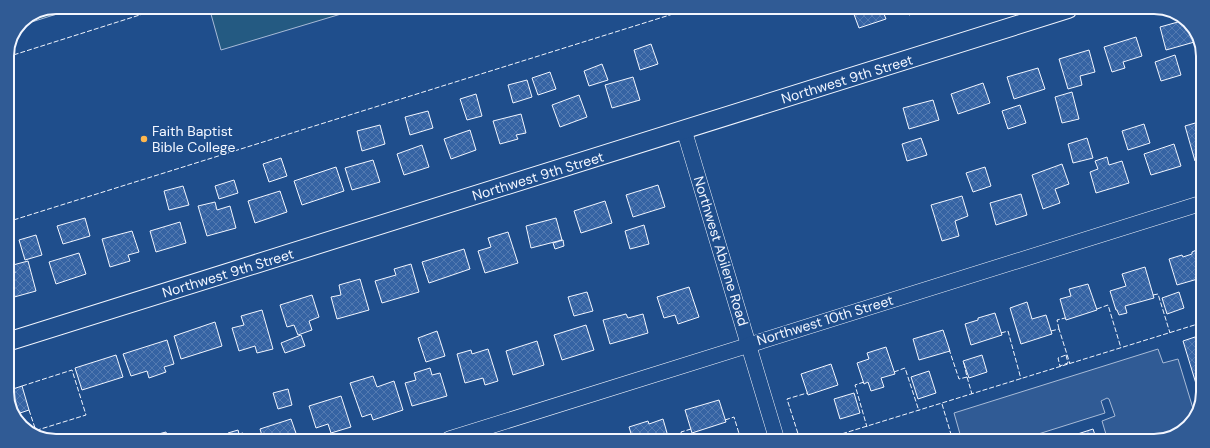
<svg xmlns="http://www.w3.org/2000/svg" width="1210" height="448" viewBox="0 0 1210 448" font-family="'DM Sans',sans-serif">
<defs>
<pattern id="building-cross-hatch" width="8" height="8" patternUnits="userSpaceOnUse"><rect width="8" height="8" fill="#3563a3"/><path d="M0 0l8 8M0 8l8-8" fill="none" stroke="#537ab1"/></pattern>
</defs>
<rect width="100%" height="100%" fill="#1f4e8c"/>
<g fill="#245a82" stroke="#a8bbd7">
<path d="M56 7H79L19 26 22 21Z"/>
<path d="M209 7 361 8 221 50Z"/>
</g>
<path fill="#305b95" stroke="#a8bbd7" d="M1158 349 1163 363 1178 359 1195 415 1184 431 1154 441H1108L1102 421 1115 416 1109 399 1107 398 1101 401 1105 413 1016 441H962L954 413Z"/>
<g fill="url(#building-cross-hatch)" stroke="#f2f6ff">
<path d="M852 9H882L886 19 859 28Z"/>
<path d="M907 9H928L909 15Z"/>
<path d="M1185 20 1193 26 1198 41 1166 50 1160 27Z"/>
<path d="M1136 37 1142 56 1123 62 1125 68 1112 72 1104 47Z"/>
<path d="M651 44 658 64 640 70 634 50Z"/>
<path d="M1089 50 1095 72 1080 76 1082 85 1068 89 1059 59Z"/>
<path d="M1175 55 1181 75 1161 81 1155 62Z"/>
<path d="M602 64 608 80 589 86 584 71Z"/>
<path d="M1038 68 1045 89 1014 99 1007 77Z"/>
<path d="M550 72 556 89 538 95 532 78Z"/>
<path d="M633 77 640 100 612 108 605 85Z"/>
<path d="M527 80 532 97 513 103 508 85Z"/>
<path d="M983 83 990 103 958 114 951 94Z"/>
<path d="M1072 92 1079 119 1062 123 1055 97Z"/>
<path d="M476 94 482 116 467 120 460 99Z"/>
<path d="M579 95 587 117 560 127 552 105Z"/>
<path d="M933 100 939 120 909 129 903 108Z"/>
<path d="M1020 105 1026 123 1008 129 1002 111Z"/>
<path d="M428 111 433 128 410 135 405 117Z"/>
<path d="M521 114 526 133 516 135 518 139 500 144 493 121Z"/>
<path d="M1202 121V159L1195 161 1185 126Z"/>
<path d="M1144 124 1150 143 1128 150 1122 131Z"/>
<path d="M380 125 385 144 362 151 357 131Z"/>
<path d="M470 130 476 150 451 159 444 139Z"/>
<path d="M921 138 927 155 907 161 902 144Z"/>
<path d="M1087 138 1093 158 1073 163 1068 144Z"/>
<path d="M1174 144 1181 166 1151 175 1144 154Z"/>
<path d="M422 145 429 167 404 175 397 154Z"/>
<path d="M1107 157 1109 165 1122 161 1129 183 1096 193 1090 172 1098 169 1095 161Z"/>
<path d="M281 158 287 176 269 182 263 164Z"/>
<path d="M373 160 380 182 352 190 345 168Z"/>
<path d="M1062 164 1069 184 1055 189 1060 203 1043 209 1032 175Z"/>
<path d="M336 167 344 191 302 205 294 181Z"/>
<path d="M985 167 991 186 973 192 966 173Z"/>
<path d="M234 180 238 193 219 199 215 186Z"/>
<path d="M658 185 665 207 633 217 626 195Z"/>
<path d="M183 186 189 205 169 210 164 191Z"/>
<path d="M280 191 287 212 255 223 248 201Z"/>
<path d="M1021 194 1027 215 996 225 990 203Z"/>
<path d="M962 196 968 216 955 221 959 236 942 241 931 205Z"/>
<path d="M605 201 612 223 581 233 574 211Z"/>
<path d="M215 202 217 210 230 206 236 228 207 236 198 206Z"/>
<path d="M85 218 90 236 63 244 57 226Z"/>
<path d="M556 218 562 240 531 248 526 226Z"/>
<path d="M180 222 186 243 156 252 150 231Z"/>
<path d="M644 225 649 244 630 249 625 231Z"/>
<path d="M132 231 139 252 128 255 130 261 110 267 102 239Z"/>
<path d="M508 232 518 263 485 273 478 251 491 247 488 238Z"/>
<path d="M36 235 42 255 25 260 19 240Z"/>
<path d="M563 240 564 246 555 249 553 243Z"/>
<path d="M1201 248V278L1177 285 1169 259 1182 255 1183 257 1192 254V252Z"/>
<path d="M464 249 470 269 429 283 422 262Z"/>
<path d="M79 253 86 274 56 284 49 262Z"/>
<path d="M28 261 36 291 7 299V275L15 273 13 265Z"/>
<path d="M411 264 419 292 382 303 375 281 396 275 394 269Z"/>
<path d="M1145 267 1154 298 1125 306 1127 313 1119 315 1117 310H1116L1110 291 1126 286 1122 274Z"/>
<path d="M360 279 369 310 337 319 331 297 341 295 339 285Z"/>
<path d="M1088 284 1097 310 1066 320 1060 299 1071 296 1069 289Z"/>
<path d="M689 287 699 317 678 324 675 315 664 318 657 297Z"/>
<path d="M587 292 593 311 574 316 568 297Z"/>
<path d="M1179 292 1184 308 1167 314 1162 298Z"/>
<path d="M312 295 319 317 309 321 312 330 298 335 294 325 287 327 280 305Z"/>
<path d="M1027 302 1032 319 1046 315 1052 334 1021 344 1010 308Z"/>
<path d="M262 310 273 349 257 353 255 346 239 351 232 328 244 325 241 316Z"/>
<path d="M995 313 1002 335 971 345 965 324 978 320V318Z"/>
<path d="M626 314 628 318 643 314 648 333 610 344 603 320Z"/>
<path d="M215 322 222 346 181 359 174 336Z"/>
<path d="M586 325 594 350 562 360 554 335Z"/>
<path d="M943 330 950 351 919 360 913 339Z"/>
<path d="M437 331 445 356 426 362 418 338Z"/>
<path d="M301 335 305 346 285 353 281 343Z"/>
<path d="M1201 335 1200 386 1197 387 1183 341Z"/>
<path d="M167 340 174 364 164 367 166 372 149 378 147 371 131 376 123 354Z"/>
<path d="M537 341 544 365 513 375 506 351Z"/>
<path d="M886 347 895 374 881 378 884 387 871 391 868 382 864 384 857 363 869 359 867 353Z"/>
<path d="M488 349 498 381 485 385 483 378 465 383 457 354 471 350 472 354Z"/>
<path d="M116 355 123 377 82 390 75 368Z"/>
<path d="M982 355 987 372 969 378 963 361Z"/>
<path d="M831 364 838 385 808 395 801 374Z"/>
<path d="M430 368 432 375 440 373 447 396 412 406 405 383 416 380 414 373Z"/>
<path d="M929 371 936 393 918 399 911 377Z"/>
<path d="M373 376 377 387 394 381 403 410 373 420 371 414 362 417 350 383Z"/>
<path d="M22 386 29 410 14 415 7 395V391Z"/>
<path d="M288 389 292 405 278 409 273 393Z"/>
<path d="M854 393 860 413 840 419 834 399Z"/>
<path d="M341 396 351 427 331 433 328 424 316 428 309 406Z"/>
<path d="M719 400 726 422 692 433 685 410Z"/>
<path d="M291 419 298 439H263L260 429Z"/>
<path d="M663 419 669 440H633L629 427 648 421 649 424Z"/>
<path d="M1093 429 1097 441H1056Z"/>
<path d="M238 430 239 434 243 433 245 439H229L228 433Z"/>
<path d="M166 432 168 439H147V437Z"/>
</g>
<g fill="none" stroke-linecap="round" stroke-linejoin="round">
<g stroke="#f2f6ff" stroke-width="16">
<g id="minor">
<path d="M684 130 777 440"/>
<path d="M449 439 1202 203"/>
</g>
</g>
<g stroke="#f2f6ff" stroke-width="20">
<path id="tertiary" d="M7 342 1068 9"/>
</g>
<use href="#minor" stroke="#1f4e8c" stroke-width="15"/>
<use href="#tertiary" stroke="#1f4e8c" stroke-width="18"/>
<g stroke="#f2f6ff" stroke-width="1" stroke-dasharray="5 2" stroke-linecap="butt">
<path d="M7 57 165 7"/>
<path d="M7 222 689 9"/>
<path d="M1153 295 1158 294 1170 333"/>
<path d="M1097 309 1108 305 1121 348"/>
<path d="M1059 329 1057 320 1065 318"/>
<path d="M1051 331 1059 329 1070 364"/>
<path d="M1001 333 1008 331 1021 379"/>
<path d="M949 349 959 379 967 377 964 363"/>
<path d="M1066 355 1068 363 1060 366 1058 358Z"/>
<path d="M894 372 905 368 919 411"/>
<path d="M967 377 972 394"/>
<path d="M864 382 855 385 867 427"/>
<path d="M22 386 72 370 86 415 31 432"/>
<path d="M942 404 953 441"/>
<path d="M29 410 38 437"/>
<path d="M725 420 734 417 741 440"/>
<path d="M683 440 681 432 691 429"/>
<path d="M800 440 787 399 807 393"/>
<path d="M822 440 1201 323"/>
</g>
</g>
<circle fill="#ffb74d" stroke="#1f4e8c" stroke-width="1.5" cx="144" cy="139" r="4"/>
<g text-anchor="middle" stroke-width="3" stroke-linejoin="round" paint-order="stroke">
<g font-size="14" fill="#f2f6ff" stroke="#1f4e8c">
<text transform="translate(847 79) rotate(-17)" y="5">Northwest 9th Street</text>
<text transform="translate(538 176) rotate(-17)" y="5">Northwest 9th Street</text>
<text transform="translate(721 251) rotate(73)" y="5">Northwest Abilene Road</text>
<text transform="translate(228 273) rotate(-17)" y="5">Northwest 9th Street</text>
<text transform="translate(825 320) rotate(-17)" y="5">Northwest 10th Street</text>
</g>
<g font-size="14" fill="#f2f6ff" stroke="#1f4e8c" text-anchor="start">
<text x="152" y="136">Faith Baptist<tspan x="152" dy="16">Bible College</tspan></text>
</g>
</g>
<path d="M0 0H1210V448H0ZM56 14H1154A42 42 0 0 1 1196 56V392A42 42 0 0 1 1154 434H56A42 42 0 0 1 14 392V56A42 42 0 0 1 56 14Z" fill="#305b95" fill-rule="evenodd"/>
<path fill="none" stroke="#f2f6ff" stroke-width="2" d="M56 14H1154A42 42 0 0 1 1196 56V392A42 42 0 0 1 1154 434H56A42 42 0 0 1 14 392V56A42 42 0 0 1 56 14Z"/>
</svg>
